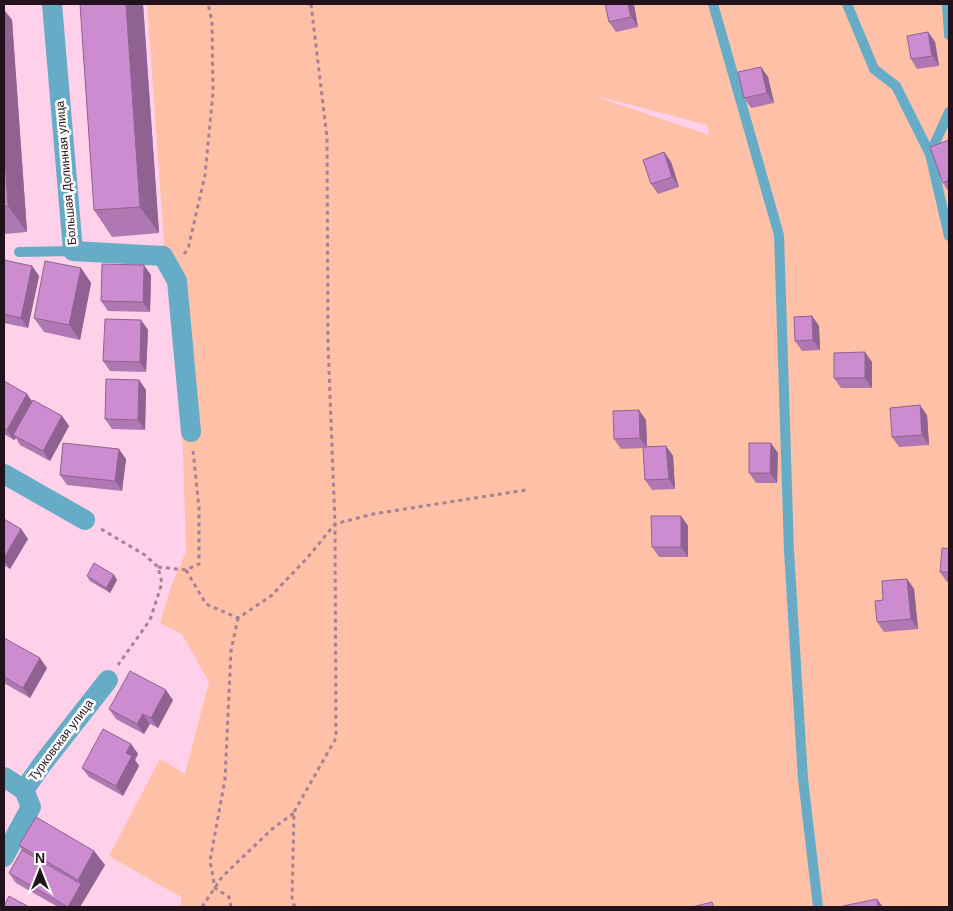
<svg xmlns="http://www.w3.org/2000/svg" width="953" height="911" viewBox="0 0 953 911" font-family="Arial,sans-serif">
<rect width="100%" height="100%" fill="#ffd0e9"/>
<path fill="#fec1a7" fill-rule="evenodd" d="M147 4H949V907H181V897L109 856 160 759 185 774 209 682 182 634 160 623 172 584 186 552 183 450 169 287 158 266 164 241ZM601 97 707 125 709 135 600 98Z"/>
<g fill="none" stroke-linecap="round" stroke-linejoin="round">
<g stroke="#a58395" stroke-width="3" stroke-dasharray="4 4" stroke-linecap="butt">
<path d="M184 254 188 249 205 175 213 93 212 21 208 4"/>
<path d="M101 529 145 555 158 567 162 583 150 620 118 665"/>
<path d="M158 567 186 570 199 564V508L193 450"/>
<path d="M186 570 206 604 238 618 271 596 308 557 335 524 373 514 526 490"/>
<path d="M202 907 222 877 272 829 294 813"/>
<path d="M231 907 229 897 215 888 210 861 225 779 231 651 238 618"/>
<path d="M295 907 292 900 294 812 336 738 335 524 328 344 327 138 311 4"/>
</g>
<g stroke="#67acc7" stroke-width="10">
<path d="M713 4 779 235 789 551 803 779 818 907"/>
<path d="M847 4 874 69 896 86 930 154 949 236"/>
<path d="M947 4 949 35"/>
<path d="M930 154 949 112"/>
<path d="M19 252 73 251"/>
</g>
<g stroke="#67acc7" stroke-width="20">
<path d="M52 4 73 251 163 256 177 281 191 432"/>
<path d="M4 474 85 520"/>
<path d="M4 777 24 790"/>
<path d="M24 790 43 763 108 680"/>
<path d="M4 857 31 807 24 790"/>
</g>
</g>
<g fill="#af78b2">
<path d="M4 4 5 11 12 20 27 232 4 234Z"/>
<path d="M80 4H143L159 233 112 237 94 210Z"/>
<path d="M634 5 638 27 616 32 609 22Z"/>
<path d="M928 32 935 42 939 66 917 69 911 59Z"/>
<path d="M761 67 768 77 774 103 751 108 744 98Z"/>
<path d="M949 140V192L943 183Z"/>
<path d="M664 152 671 162 679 187 658 194 651 184Z"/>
<path d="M4 260 32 266 39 276 28 328 4 323Z"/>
<path d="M81 268 91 283 80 340 44 332 34 318Z"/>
<path d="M151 275 150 312 108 311 101 301Z"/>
<path d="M812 316 819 326 820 350 802 351 795 341Z"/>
<path d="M141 320 148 330 146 372 110 371 103 361Z"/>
<path d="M872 362V388H841L834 378Z"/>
<path d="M139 380 146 390 145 430 112 429 105 419Z"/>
<path d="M4 381 32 401 62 416 69 426 50 461 20 445 16 438 14 440 4 434Z"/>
<path d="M927 415 929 445 899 447 892 437Z"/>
<path d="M646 420 647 447 666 446 673 456 675 489 652 490 645 480 643 448 621 449 614 439Z"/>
<path d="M778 453 777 483H756L749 473Z"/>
<path d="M126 459 122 491 67 485 60 475Z"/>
<path d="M681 516 688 526V557H659L652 547Z"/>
<path d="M4 519 21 529 28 539 10 569 4 565Z"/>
<path d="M949 549V582H947L940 572Z"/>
<path d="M114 575 117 580 110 593 90 581 87 576Z"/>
<path d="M907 579 914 589 918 629 884 632 877 622 883 600Z"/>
<path d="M4 638 47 668 30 698 4 683Z"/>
<path d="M173 700 158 728 150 724 144 734 116 719 109 709Z"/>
<path d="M131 744 138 754 135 760 139 766 123 796 89 777 82 768Z"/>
<path d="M19 845 94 851 105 865 80 907H58L16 883 9 873 22 850Z"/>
</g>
<g fill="#8f6291">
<path d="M4 4H5V11L12 20 27 232 8 206 4 144Z"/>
<path d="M126 4H143L159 233 140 207Z"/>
<path d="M628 4H633L634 5 638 27 631 17Z"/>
<path d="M928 32 935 42 939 66 932 56Z"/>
<path d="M761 67 768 77 774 103 767 93Z"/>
<path d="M664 152 671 162 679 187 672 177Z"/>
<path d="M144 265 151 275 150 312 143 302Z"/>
<path d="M32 266 39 276 28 328 21 318Z"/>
<path d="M81 268 91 283 80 340 69 325Z"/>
<path d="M812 316 819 326 820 350 813 340Z"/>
<path d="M141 320 148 330 146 372 140 362Z"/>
<path d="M865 352 872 362V388L865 378Z"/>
<path d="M139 380 146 390 145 430 138 420Z"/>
<path d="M27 394 34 404 13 435 16 438 14 440 7 430Z"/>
<path d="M920 405 927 415 929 445 922 435Z"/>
<path d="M639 410 646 420 647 448 640 438Z"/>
<path d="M62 416 69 426 50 461 43 451Z"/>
<path d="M771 443 778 453 777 483 770 473Z"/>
<path d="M666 446 673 456 675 489 669 479Z"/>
<path d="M119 449 126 459 122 491 115 481Z"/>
<path d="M681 516 688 526V557L681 547Z"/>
<path d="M21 529 28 539 10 569 4 560V558Z"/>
<path d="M114 575 117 580 110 593 106 588Z"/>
<path d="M907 579 914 589 918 629 911 619Z"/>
<path d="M40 658 47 668 30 698 23 688Z"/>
<path d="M166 690 173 700 158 728 151 718Z"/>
<path d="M143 714 150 724 144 734 137 724Z"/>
<path d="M131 744 138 754 135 760 139 766 123 796 116 786 126 753Z"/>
<path d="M94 851 105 865 80 907H68L81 884 78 880Z"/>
<path d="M877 899 883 907H878Z"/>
</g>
<g fill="#cc8ccf" stroke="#8f6291">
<path d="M80 4H126L140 207 94 210Z"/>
<path d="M605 4H628L631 17 609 22Z"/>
<path d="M928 32 932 56 911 59 907 36Z"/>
<path d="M761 67 767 93 744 98 738 72Z"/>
<path d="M949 140V180L943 183 930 147Z"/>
<path d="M4 144 8 206H4Z"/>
<path d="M664 152 672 177 651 184 643 160Z"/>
<path d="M4 260 32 266 21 318 4 314Z"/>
<path d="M45 261 81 268 69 325 34 318Z"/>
<path d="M102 264 144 265 143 302 101 301Z"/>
<path d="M812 316 813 340 795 341 794 317Z"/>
<path d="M105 319 141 320 140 362 103 361Z"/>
<path d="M865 352V378H834V353Z"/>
<path d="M106 379 139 380 138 420 105 419Z"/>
<path d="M4 381 27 394 7 430 4 428Z"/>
<path d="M33 400 62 416 43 451 13 435Z"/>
<path d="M920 405 922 435 892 437 890 408Z"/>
<path d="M639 410 640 438 614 439 613 411Z"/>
<path d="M63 443 119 449 115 481 60 475Z"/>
<path d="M749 443H771L770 473H749Z"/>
<path d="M666 446 669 479 645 480 643 447Z"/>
<path d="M651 516H681V547H652Z"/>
<path d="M4 519 21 529 4 558Z"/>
<path d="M942 548 949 549V572H940Z"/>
<path d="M94 563 114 575 106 588 87 576Z"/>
<path d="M907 579 911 619 877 622 875 601 883 600 882 581Z"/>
<path d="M4 638 40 658 23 688 4 677Z"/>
<path d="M130 671 166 690 151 718 143 714 137 724 109 709Z"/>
<path d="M103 729 131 744 126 753 132 756 116 786 82 768Z"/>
<path d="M36 817 94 851 78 880 19 845Z"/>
<path d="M22 850 81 884 68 907 9 873Z"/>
<path d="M9 896 29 907H4V906Z"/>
<path d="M877 899 878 907H843V906Z"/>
<path d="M712 902 714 907H692Z"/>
</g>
<g text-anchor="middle" stroke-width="5" stroke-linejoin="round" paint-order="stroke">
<g font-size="12" fill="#22121b" stroke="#fff">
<text transform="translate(66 173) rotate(-95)" y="4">Большая Долинная улица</text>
<text transform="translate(61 740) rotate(-53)" y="4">Турковская улица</text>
</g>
</g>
<rect width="953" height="911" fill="none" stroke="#22121b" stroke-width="10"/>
<g transform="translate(40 871)" stroke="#ffffff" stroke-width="4" paint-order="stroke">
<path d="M0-4L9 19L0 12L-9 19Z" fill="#22121b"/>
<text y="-8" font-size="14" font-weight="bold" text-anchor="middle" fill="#22121b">N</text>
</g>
</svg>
